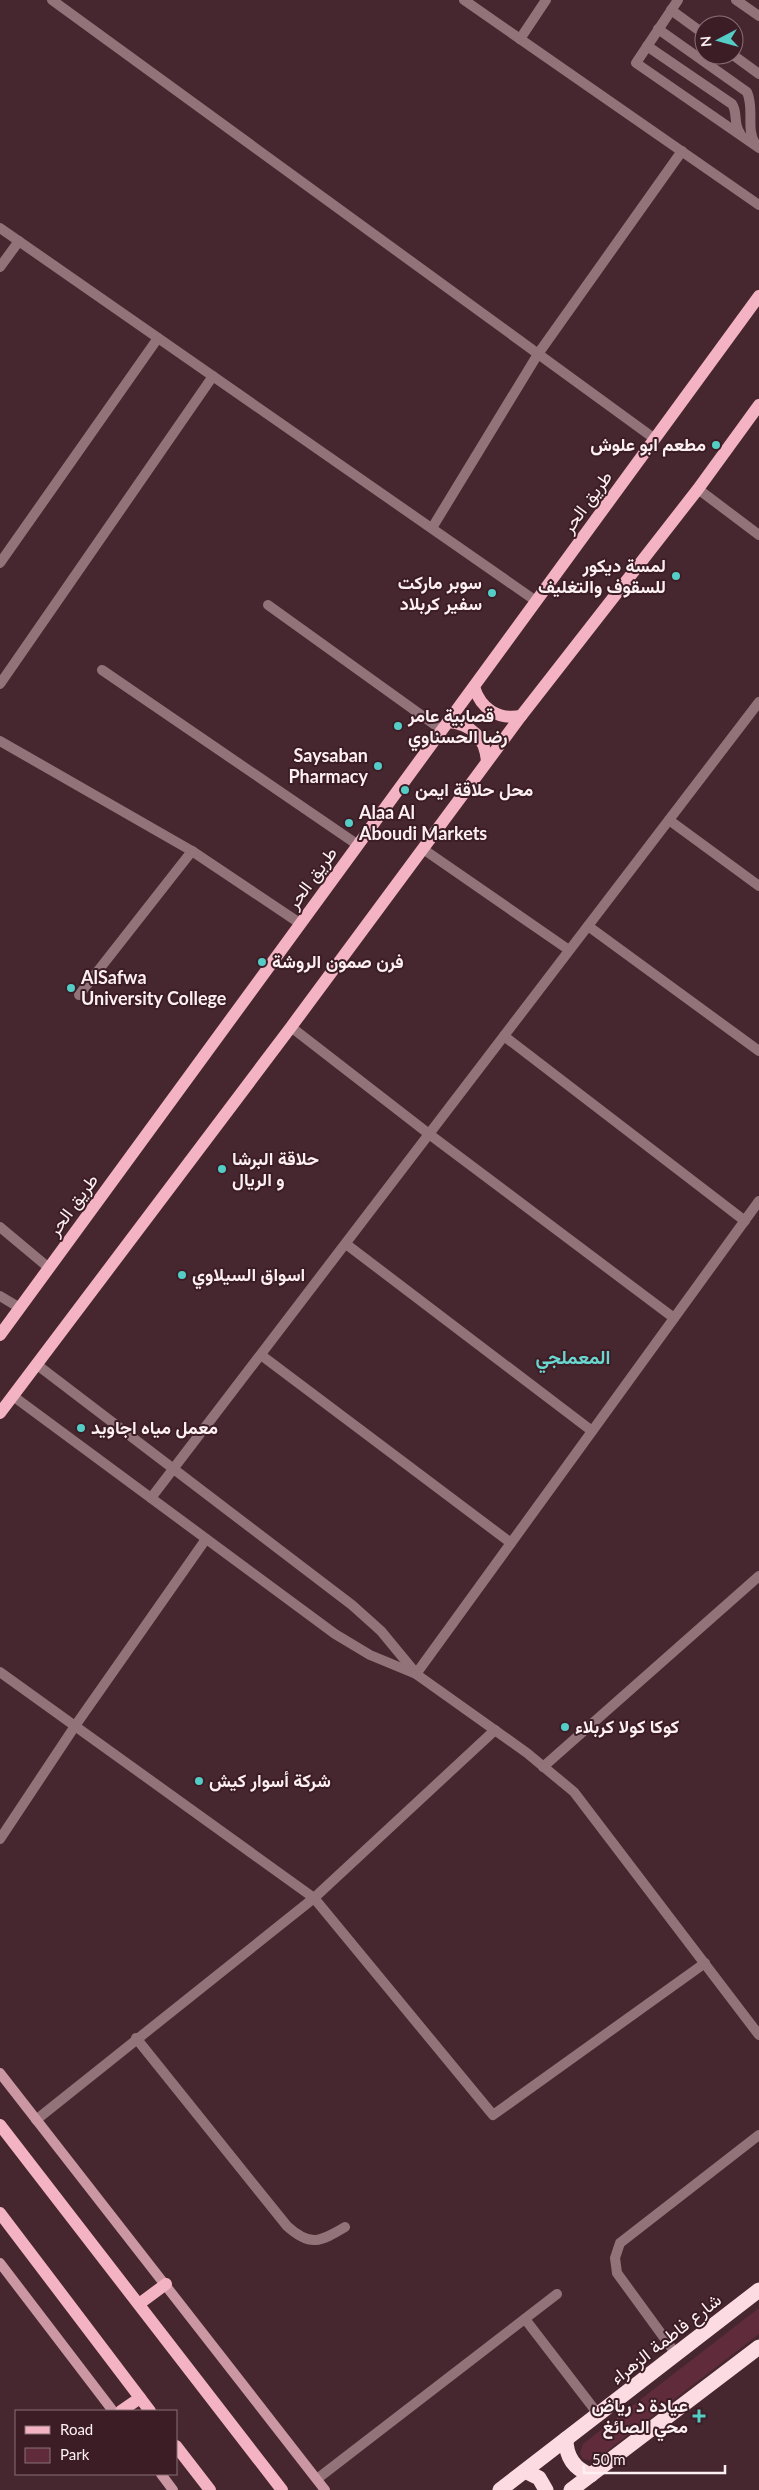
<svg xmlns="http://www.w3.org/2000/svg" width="759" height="2490" viewBox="0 0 759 2490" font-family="Lato,Vazirmatn,sans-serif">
<rect width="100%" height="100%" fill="#47272f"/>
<path fill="#602c3b" d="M759 2308V2334L594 2461 583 2459 580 2453 583 2444Z"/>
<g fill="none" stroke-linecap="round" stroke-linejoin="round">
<g stroke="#93737a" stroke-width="10">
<path d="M678 0 636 63 759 148"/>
<path d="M736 0 759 16"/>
<path d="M671 10 704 34"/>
<path d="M658 29 747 92C755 110 745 129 756 145"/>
<path d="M647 46 732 104C738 112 733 124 740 133"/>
<path d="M733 55 759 74"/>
<path d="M79 995 192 851"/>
<path d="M0 1227 49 1268"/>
<path d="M543 1767 759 1576"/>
<path d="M525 2319 598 2414"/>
<path d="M676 2354 617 2273 615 2258 620 2243 759 2135"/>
<path d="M317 2479 557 2294"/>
</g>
<g stroke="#93737a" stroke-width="10">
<path d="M52 0 655 439"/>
<path d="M464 0 759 205"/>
<path d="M520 39 546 0"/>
<path d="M0 228 536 601"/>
<path d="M0 267 19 241"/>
<path d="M698 489 759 535"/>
<path d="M432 528 538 354 682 151"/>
<path d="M0 563 158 338"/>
<path d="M268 605 442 730"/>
<path d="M102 670 358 845"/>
<path d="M0 684 213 376"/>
<path d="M0 741 192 851 301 924"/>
<path d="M669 820 759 886"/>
<path d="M423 849 569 950"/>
<path d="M588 926 759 1051"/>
<path d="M291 1027 429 1134 674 1318"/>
<path d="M504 1036 745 1221"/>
<path d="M346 1244 592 1431"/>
<path d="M0 1296 20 1308"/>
<path d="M261 1355 511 1543"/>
<path d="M36 1364 352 1605 381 1631 414 1671"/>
<path d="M13 1396 335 1634 370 1655 416 1674 527 1753 574 1792 759 2035"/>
<path d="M151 1498 759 702"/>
<path d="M0 1672 314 1898 493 2115 705 1963"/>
<path d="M416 1674 759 1201"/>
<path d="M0 1839 75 1726 206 1539"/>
<path d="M136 2038 287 2226C310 2247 320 2242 345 2227"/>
<path d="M36 2120 314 1898 495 1730"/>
</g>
<g stroke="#ca97a3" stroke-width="10">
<path d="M0 2073 325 2490"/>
<path d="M0 2263 113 2411"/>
<path d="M161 2474 173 2490"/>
</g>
<g stroke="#f4b3c2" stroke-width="12">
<path d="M474 687C481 709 498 720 521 716"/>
<path d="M448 722C472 724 485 738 487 761"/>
<path d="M0 1335 759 296"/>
<path d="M0 1413 291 1027 521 716 698 489 759 405"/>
<path d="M0 2125 282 2490"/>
<path d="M0 2213 150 2411"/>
<path d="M139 2304 166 2284"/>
<path d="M121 2411 140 2398"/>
<path d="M176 2446 210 2490"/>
</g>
<g stroke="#fcdce2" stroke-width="15">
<path d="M566 2439C566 2457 574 2469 591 2475"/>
<path d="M525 2471 539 2478 546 2490"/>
<path d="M500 2490 759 2290"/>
<path d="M571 2490 759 2347"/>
</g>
</g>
<g fill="#54cdc7" stroke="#3c1d25" stroke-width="2">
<circle cx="716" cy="445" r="5"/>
<circle cx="676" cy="576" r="5"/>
<circle cx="492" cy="593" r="5"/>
<circle cx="398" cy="726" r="5"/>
<circle cx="378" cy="766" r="5"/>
<circle cx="405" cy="790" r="5"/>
<circle cx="349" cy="823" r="5"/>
<circle cx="262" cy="962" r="5"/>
<circle cx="71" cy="988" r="5"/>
<circle cx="222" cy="1169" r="5"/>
<circle cx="182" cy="1275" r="5"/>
<circle cx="81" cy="1428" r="5"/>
<circle cx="565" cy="1727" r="5"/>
<circle cx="199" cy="1781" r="5"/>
<path d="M696.5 2408.5h5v5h5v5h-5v5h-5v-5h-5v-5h5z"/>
</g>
<g text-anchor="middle" stroke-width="4" stroke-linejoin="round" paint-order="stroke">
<g font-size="18" font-weight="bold" fill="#fdf0f3" stroke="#3c1d25" text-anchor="start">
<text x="706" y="451" text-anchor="end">مطعم ابو علوش</text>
<text x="666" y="572" text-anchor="end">لمسة ديكور<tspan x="666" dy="21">للسقوف والتغليف</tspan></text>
<text x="482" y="589" text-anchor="end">سوبر ماركت<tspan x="482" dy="21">سفير كربلاد</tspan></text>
<text x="408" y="722">قصابية عامر<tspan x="408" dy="21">رضا الحسناوي</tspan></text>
<text x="368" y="762" text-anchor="end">Saysaban<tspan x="368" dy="21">Pharmacy</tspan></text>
<text x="415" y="796">محل حلاقة ايمن</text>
<text x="359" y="819">Alaa Al<tspan x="359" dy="21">Aboudi Markets</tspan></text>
<text x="272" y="968">فرن صمون الروشة</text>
<text x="81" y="984">AlSafwa<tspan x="81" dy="21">University College</tspan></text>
<text x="232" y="1165">حلاقة البرشا<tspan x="232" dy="21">و الريال</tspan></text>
<text x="192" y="1281">اسواق السيلاوي</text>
<text x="91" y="1434">معمل مياه اجاويد</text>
<text x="575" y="1733">كوكا كولا كربلاء</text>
<text x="209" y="1787">شركة أسوار كيش</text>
<text x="688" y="2412" text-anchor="end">عيادة د رياض<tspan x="688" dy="21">محي الصائغ</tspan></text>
</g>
<g font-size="18" fill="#fdf0f3" stroke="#3c1d25">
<text transform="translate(587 502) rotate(-54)" y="6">طريق الحر</text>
<text transform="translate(312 878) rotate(-54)" y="6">طريق الحر</text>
<text transform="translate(73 1205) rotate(-54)" y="6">طريق الحر</text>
<text transform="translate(666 2339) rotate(-38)" y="6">شارع فاطمة الزهراء</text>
</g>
<g font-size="19" font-weight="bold" fill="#6ad6d0" stroke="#3c1d25">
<text x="573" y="1364">المعملجي</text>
</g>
</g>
<rect x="15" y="2410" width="162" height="65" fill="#3c1d25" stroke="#897177"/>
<rect x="25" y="2426" width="25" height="8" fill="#f4b3c2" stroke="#897177"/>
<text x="60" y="2435" font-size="15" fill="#fdf0f3">Road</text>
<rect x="25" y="2448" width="25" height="15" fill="#602c3b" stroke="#897177"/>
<text x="60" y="2460" font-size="15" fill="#fdf0f3">Park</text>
<g transform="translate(719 40) rotate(264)"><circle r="24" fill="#3c1d25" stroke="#897177"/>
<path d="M0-4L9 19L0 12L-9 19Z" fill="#54cdc7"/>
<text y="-8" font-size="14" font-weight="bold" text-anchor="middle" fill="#fdf0f3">N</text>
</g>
<path d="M584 2465v8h141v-8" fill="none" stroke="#fdf0f3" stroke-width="2.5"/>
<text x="592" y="2465" font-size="15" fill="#fdf0f3" stroke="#3c1d25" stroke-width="4" paint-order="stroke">50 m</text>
</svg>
